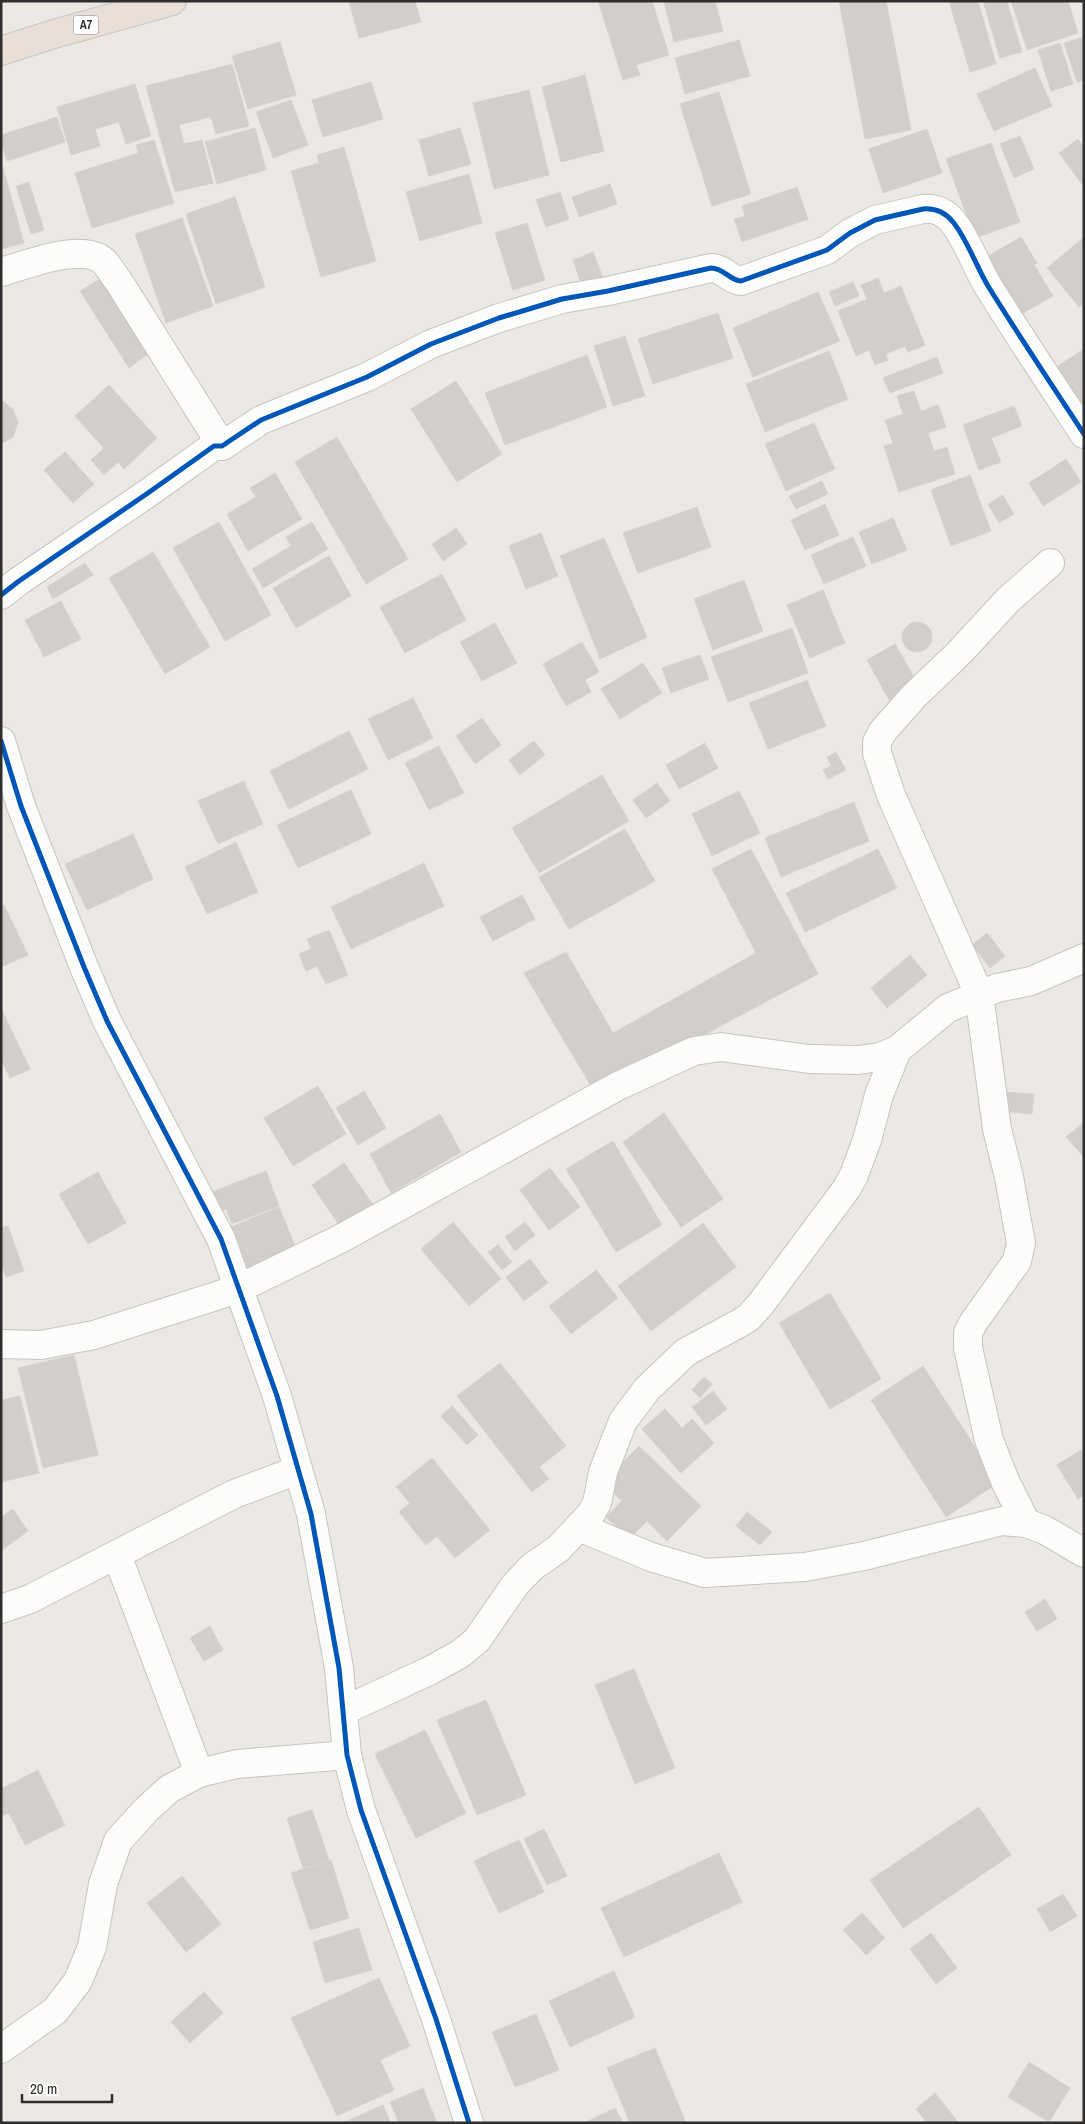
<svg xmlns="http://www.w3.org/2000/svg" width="1085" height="2124" viewBox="0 0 1085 2124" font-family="'Archivo Narrow',sans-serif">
<rect width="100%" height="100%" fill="#ece8e4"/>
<g fill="#d1cecb" stroke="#d7d4d0">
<path d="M415 1 421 22 359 38 349 2Z"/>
<path d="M598 1H652L669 55 636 65 640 75 623 80Z"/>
<path d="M664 1H715L723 31 674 42Z"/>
<path d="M839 1H886L911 130 865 139Z"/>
<path d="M949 1H978L996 64 970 72Z"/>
<path d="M983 1H1007L1022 52 1000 58Z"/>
<path d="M1011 1H1068L1078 33 1027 50Z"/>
<path d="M1084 37V80L1077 82 1064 43Z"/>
<path d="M739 40 750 76 685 94 675 58Z"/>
<path d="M280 42 296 95 248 109 232 56Z"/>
<path d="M1060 43 1073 84 1051 91 1038 50Z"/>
<path d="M232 64 249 126 216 134 211 117 179 125 184 144 202 140 213 183 175 192 146 86Z"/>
<path d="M1035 68 1052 106 994 131 977 94Z"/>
<path d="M585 75 604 151 561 162 542 87Z"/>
<path d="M371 82 383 119 323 137 312 100Z"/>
<path d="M135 84 151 136 126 144 119 122 95 129 100 146 71 155 57 107Z"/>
<path d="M529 90 549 175 494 189 473 103Z"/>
<path d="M719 92 751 194 712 206 680 104Z"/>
<path d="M291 100 308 145 273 158 256 112Z"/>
<path d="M57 117 65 142 7 161 1 142V135Z"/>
<path d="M255 128 266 170 217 184 205 142Z"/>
<path d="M460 128 471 164 429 176 419 140Z"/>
<path d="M927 129 942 173 883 193 869 149Z"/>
<path d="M1020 136 1034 169 1014 178 1000 144Z"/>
<path d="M1078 139 1084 147V187L1059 153Z"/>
<path d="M154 140 174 203 92 228 75 173 138 153 136 145Z"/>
<path d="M991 143 1020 222 975 238 946 159Z"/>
<path d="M344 147 376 261 321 277 291 171 319 163 317 155Z"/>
<path d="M1 161 24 243 1 249Z"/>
<path d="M469 174 482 223 420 241 406 192Z"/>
<path d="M29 182 44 230 31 234 16 186Z"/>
<path d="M610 184 617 204 579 217 572 197Z"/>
<path d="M797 187 808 219 742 242 734 219 745 216 742 206Z"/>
<path d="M560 192 569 219 546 227 536 200Z"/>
<path d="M235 197 265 287 216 304 186 214Z"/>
<path d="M182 218 213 306 166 323 135 234Z"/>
<path d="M527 223 545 280 513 290 495 233Z"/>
<path d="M1021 237 1037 263 1034 265 1053 296 1018 316 981 260Z"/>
<path d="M1084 237V303L1079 307 1047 268Z"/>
<path d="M593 252 603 278 582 286 573 260Z"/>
<path d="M105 276 152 351 129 368 80 291Z"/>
<path d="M878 278 884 293 901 286 925 345 908 352 905 346 886 354 888 360 875 365 869 350 856 356 838 311 867 299 861 285Z"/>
<path d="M853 282 859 296 835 306 829 292Z"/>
<path d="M818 292 840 341 753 377 733 328Z"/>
<path d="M718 313 733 358 653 384 638 339Z"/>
<path d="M625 336 645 396 613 406 594 346Z"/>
<path d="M1084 349V412L1055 368Z"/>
<path d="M829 351 848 399 765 432 746 384Z"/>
<path d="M587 355 607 407 505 445 485 393Z"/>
<path d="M937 357 943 373 890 393 883 378Z"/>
<path d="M456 381 502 454 457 482 411 409Z"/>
<path d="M109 385 157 438 124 469 118 462 104 475 91 460 104 448 75 416Z"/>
<path d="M914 391 921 411 938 405 946 427 928 433 934 451 947 447 955 474 899 492 884 446 893 443 885 420 903 414 897 396Z"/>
<path d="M1 400 13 409 18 423 13 437 1 444Z"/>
<path d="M1014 406 1022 426 991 438 1001 462 979 470 963 425Z"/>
<path d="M814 423 835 469 786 491 765 444Z"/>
<path d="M337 437 408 559 366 584 295 462Z"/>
<path d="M65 452 94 484 73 503 44 470Z"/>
<path d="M1066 459 1081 482 1043 506 1029 483Z"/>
<path d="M275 473 302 519 248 551 227 514 256 497 250 488Z"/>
<path d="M970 475 991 531 951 546 931 490Z"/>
<path d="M822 481 828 494 796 509 789 496Z"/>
<path d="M1003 495 1014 514 999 523 988 504Z"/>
<path d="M825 504 839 535 805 550 791 520Z"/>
<path d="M697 507 711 547 638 573 623 533Z"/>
<path d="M893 518 907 550 872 564 859 532Z"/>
<path d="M219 522 271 615 225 641 173 548Z"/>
<path d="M312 522 328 549 263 588 252 569 291 546 286 537Z"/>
<path d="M456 528 467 544 443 561 432 544Z"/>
<path d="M541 533 558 576 526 589 509 546Z"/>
<path d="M853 537 866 566 824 584 811 555Z"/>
<path d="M604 538 647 637 600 659 560 556Z"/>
<path d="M153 552 210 647 165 674 109 578Z"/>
<path d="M329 556 351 596 296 628 273 588Z"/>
<path d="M85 563 93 575 53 599 47 587Z"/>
<path d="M442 574 466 620 405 653 380 607Z"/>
<path d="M744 580 763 631 713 650 694 599Z"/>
<path d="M823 590 845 643 810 658 787 605Z"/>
<path d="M61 601 81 639 44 657 25 620Z"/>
<circle cx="917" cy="637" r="15"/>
<path d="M495 623 517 663 482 681 460 642Z"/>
<path d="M792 628 808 673 728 702 711 657Z"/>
<path d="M582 642 599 672 585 680 591 692 566 706 543 664Z"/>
<path d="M895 644 918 684 889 700 867 660Z"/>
<path d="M700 655 709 679 671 693 662 668Z"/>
<path d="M643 663 662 693 620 719 601 689Z"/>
<path d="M807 680 826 726 768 749 749 703Z"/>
<path d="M413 698 433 738 388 760 368 719Z"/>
<path d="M482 718 501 745 475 764 456 736Z"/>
<path d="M349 731 368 769 289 809 270 771Z"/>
<path d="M534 741 545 755 520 775 509 760Z"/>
<path d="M705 743 718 768 679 789 666 765Z"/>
<path d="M439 746 464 793 429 810 405 763Z"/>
<path d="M836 752 846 770 828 779 823 770 831 766 827 757Z"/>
<path d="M602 775 629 821 539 873 512 828Z"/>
<path d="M244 781 263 824 218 844 198 801Z"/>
<path d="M657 783 670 801 646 818 633 800Z"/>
<path d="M351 790 371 834 298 868 277 825Z"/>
<path d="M739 791 760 833 712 856 692 814Z"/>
<path d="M854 802 869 841 781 877 765 838Z"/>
<path d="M625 829 655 881 569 929 539 877Z"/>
<path d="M133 834 153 879 87 910 65 864Z"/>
<path d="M236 842 258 892 207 914 185 867Z"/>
<path d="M751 849 818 974 595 1093 524 973 566 952 613 1033 756 953 712 869Z"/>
<path d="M878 849 897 888 805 932 786 893Z"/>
<path d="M424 863 444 906 351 949 331 907Z"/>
<path d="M522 895 535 919 493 941 480 917Z"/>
<path d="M4 905 28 955 1 967V906Z"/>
<path d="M329 930 348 975 326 984 317 966 306 971 299 954 311 949 307 939Z"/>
<path d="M987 933 1005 956 990 968 972 945Z"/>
<path d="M910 955 927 975 887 1008 871 988Z"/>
<path d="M1 1008 30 1069 10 1078 1 1059Z"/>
<path d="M318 1086 346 1134 293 1166 264 1118Z"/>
<path d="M364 1091 386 1128 358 1145 336 1108Z"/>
<path d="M1004 1092 1034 1094 1032 1114 1003 1111Z"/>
<path d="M664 1113 723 1199 681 1227 623 1142Z"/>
<path d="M440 1114 461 1152 391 1193 370 1154Z"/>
<path d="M1084 1122V1157L1066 1137Z"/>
<path d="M613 1141 662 1225 616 1252 566 1169Z"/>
<path d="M344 1163 374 1206 341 1228 312 1185Z"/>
<path d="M550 1168 580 1207 549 1230 520 1190Z"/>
<path d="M266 1171 279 1206 232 1224 226 1209 212 1214 204 1195Z"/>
<path d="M98 1172 126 1223 88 1244 59 1194Z"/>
<path d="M279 1207 298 1253 241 1277 221 1231Z"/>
<path d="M453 1222 501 1279 469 1306 421 1249Z"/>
<path d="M525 1222 535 1235 515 1251 505 1237Z"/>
<path d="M703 1223 736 1267 651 1331 618 1286Z"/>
<path d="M8 1226 24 1271 6 1277 1 1263V1228Z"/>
<path d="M498 1245 512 1262 502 1270 488 1252Z"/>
<path d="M530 1259 548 1283 524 1301 506 1277Z"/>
<path d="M596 1270 618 1298 571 1334 549 1306Z"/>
<path d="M830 1293 881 1379 830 1409 779 1323Z"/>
<path d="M74 1355 98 1455 43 1468 18 1368Z"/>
<path d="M500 1363 566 1446 539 1467 549 1479 532 1492 457 1396Z"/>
<path d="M923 1366 998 1483 946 1517 871 1400Z"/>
<path d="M704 1377 712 1384 700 1398 692 1390Z"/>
<path d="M713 1391 727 1409 706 1425 692 1407Z"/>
<path d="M20 1396 39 1473 1 1482V1400Z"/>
<path d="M452 1406 478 1435 467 1445 441 1416Z"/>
<path d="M665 1409 682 1428 692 1419 714 1443 681 1473 642 1429Z"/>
<path d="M639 1446 701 1506 667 1541 647 1521 629 1539 606 1517 622 1501 603 1483Z"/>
<path d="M1081 1450 1084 1454V1495L1078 1499 1057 1465Z"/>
<path d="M432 1458 490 1530 455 1558 437 1536 426 1545 399 1512 410 1503 396 1487Z"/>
<path d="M13 1509 28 1531 1 1551V1517Z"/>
<path d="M747 1512 772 1532 760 1545 736 1526Z"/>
<path d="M1045 1599 1057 1619 1037 1631 1025 1612Z"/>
<path d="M210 1626 223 1650 204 1661 190 1638Z"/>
<path d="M634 1669 675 1768 635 1784 595 1685Z"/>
<path d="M486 1700 526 1795 477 1815 437 1720Z"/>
<path d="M425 1730 466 1813 416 1838 375 1754Z"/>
<path d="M38 1770 65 1825 25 1845 9 1813 1 1816V1789Z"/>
<path d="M979 1807 1011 1855 903 1928 870 1880Z"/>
<path d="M312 1810 329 1860 303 1868 287 1818Z"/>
<path d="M544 1829 567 1876 547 1885 524 1839Z"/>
<path d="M519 1840 544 1892 499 1913 474 1861Z"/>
<path d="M719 1853 742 1902 624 1957 601 1908Z"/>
<path d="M331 1860 349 1918 310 1930 291 1873Z"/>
<path d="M182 1876 221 1924 186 1952 147 1903Z"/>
<path d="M1063 1894 1077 1916 1050 1932 1037 1909Z"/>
<path d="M862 1913 885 1938 866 1955 843 1930Z"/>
<path d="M359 1928 372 1970 325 1983 313 1942Z"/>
<path d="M931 1933 957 1968 936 1984 910 1949Z"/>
<path d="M614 1971 635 2017 570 2047 549 2001Z"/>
<path d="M379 1978 410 2046 380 2060 394 2090 337 2116 291 2018Z"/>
<path d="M204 1992 223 2013 190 2043 171 2022Z"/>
<path d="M536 2014 559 2070 515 2087 492 2032Z"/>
<path d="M655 2048 686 2123H630L607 2068Z"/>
<path d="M1029 2062 1070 2088 1049 2122 1008 2097Z"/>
<path d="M423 2088 437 2123H399L390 2102Z"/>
<path d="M935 2093 958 2122 957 2123H927L916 2109Z"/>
<path d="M383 2105 391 2123H342Z"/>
<path d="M615 2108 623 2123H584Z"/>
</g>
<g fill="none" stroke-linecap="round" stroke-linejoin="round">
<g stroke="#c5c4c5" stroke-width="30">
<g id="minor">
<path d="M1 272C26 265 76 245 99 258 107 262 113 275 119 282L222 446"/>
<path d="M1 595 19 581 148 493 214 446H222L261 420 367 377 431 344 499 318 562 299 608 291 711 268C724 268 729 280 741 281L827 250 850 233 875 220 923 209C936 208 945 212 953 222 967 239 976 266 988 286 1019 336 1052 385 1084 434"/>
<path d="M1 741 21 806 84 967 107 1021 221 1239 277 1396 311 1514 339 1668 347 1755 361 1810 436 2019 469 2123"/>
<path d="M1 1344 41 1345 94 1335 238 1289 340 1239 618 1086 694 1051 721 1047 809 1059 858 1060 880 1057 897 1050"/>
<path d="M1026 1523 1005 1481 989 1440 968 1348V1333L973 1323 1017 1261 1021 1243 1009 1177 997 1129 979 994 891 795 877 753V742L883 731 914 696 959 653 1008 600 1050 563"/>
<path d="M579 1527 651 1557 705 1573 805 1567 864 1556 1002 1521 1026 1523 1045 1530 1084 1553"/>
<path d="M117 1555 199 1773"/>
<path d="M1 1609 30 1599 234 1494 298 1470"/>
<path d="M343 1711 429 1671 460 1654 477 1640 515 1585 532 1567 558 1549 590 1515 597 1503 603 1472 623 1421 647 1389 686 1352 740 1323 748 1318 760 1305 847 1188 854 1175 867 1140 879 1095 897 1050 948 1008 997 988 1031 981 1084 958"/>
<path d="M1 2049 55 2011 78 1981 92 1947 103 1884 118 1841 146 1810 169 1789 199 1773 237 1764 347 1755"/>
</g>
</g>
<g stroke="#c6c5c4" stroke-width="30">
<path id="highway" d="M1 51 54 34 172 1"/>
</g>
<use href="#minor" stroke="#fcfcfb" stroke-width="28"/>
<use href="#highway" stroke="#eadfd6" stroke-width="28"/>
<g stroke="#fff" stroke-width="8">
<g id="cycleway">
<path d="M1 595 19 581 148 493 214 446H222L261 420 367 377 431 344 499 318 562 299 608 291 711 268C724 268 729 280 741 281L827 250 850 233 875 220 923 209C936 208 945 212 953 222 967 239 976 266 988 286 1019 336 1052 385 1084 434"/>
<path d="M1 741 21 806 84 967 107 1021 221 1239 277 1396 311 1514 339 1668 347 1755 361 1810 436 2019 469 2123"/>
</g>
</g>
<use href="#cycleway" stroke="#0057b8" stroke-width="5"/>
</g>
<g text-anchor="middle" stroke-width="4" stroke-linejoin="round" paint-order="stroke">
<rect fill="#fff" stroke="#6d6d6d" stroke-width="1" x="73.5" y="15.5" width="25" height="19" rx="4"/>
<g font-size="12" font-weight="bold" fill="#2e2e2e">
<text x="86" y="29">A7</text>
</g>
</g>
<rect width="1085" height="2124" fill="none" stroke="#2e2e2e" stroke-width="5"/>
<path d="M22 2094v8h90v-8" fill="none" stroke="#2e2e2e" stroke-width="2.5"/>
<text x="30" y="2094" font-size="15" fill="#2e2e2e" stroke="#ffffff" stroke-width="4" paint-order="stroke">20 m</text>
</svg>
